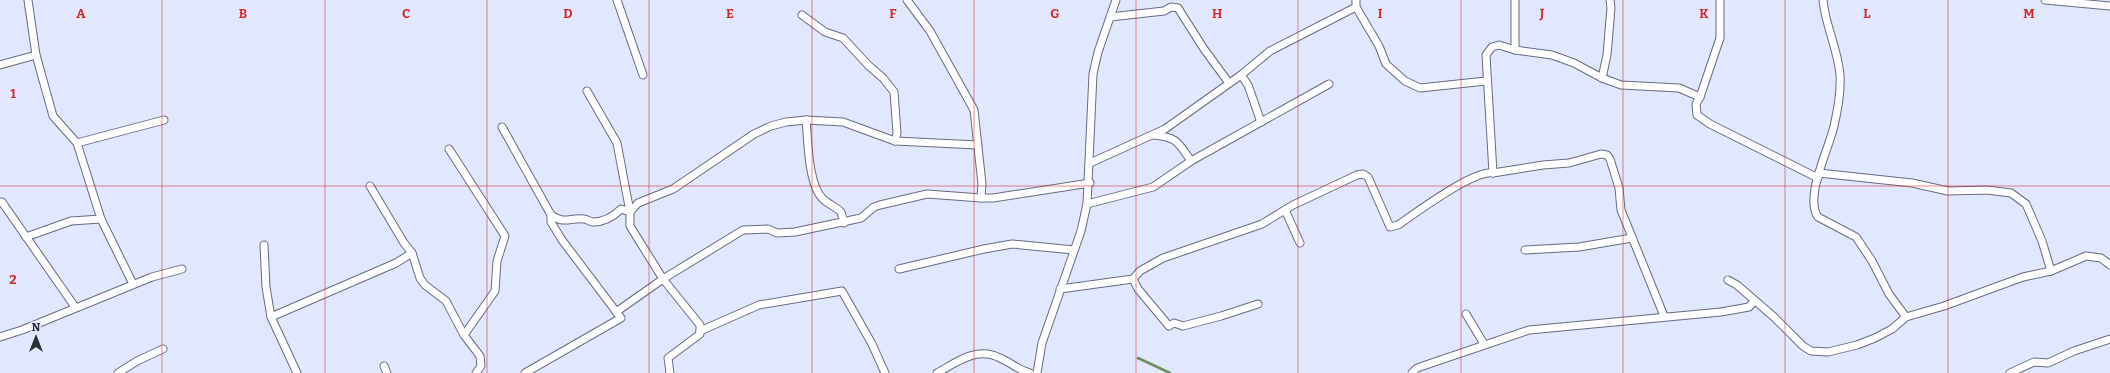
<svg xmlns="http://www.w3.org/2000/svg" width="2110" height="373" viewBox="0 0 2110 373" font-family="Bitter,serif">
<rect width="100%" height="100%" fill="#e1e7fd"/>
<g fill="none" stroke-linecap="round" stroke-linejoin="round">
<path stroke="#6b8e5b" stroke-width="2.5" d="M1138 358 1170 373"/>
<g stroke="#666c7f" stroke-width="9">
<g id="street">
<path d="M28 0 36 55"/>
<path d="M617 0 643 75"/>
<path d="M907 0 930 31 974 110 982 184 981 198H993L1090 183"/>
<path d="M1356 0V7L1379 46 1386 64 1405 81 1420 88 1486 81"/>
<path d="M1720 0V38L1700 97 1696 104 1697 115 1710 124 1818 178"/>
<path d="M1823 0C1825 25 1838 49 1840 75 1841 92 1838 109 1834 126 1829 149 1804 197 1818 217L1856 237 1872 261 1889 294 1906 317"/>
<path d="M2045 0 2110 6"/>
<path d="M802 15 825 32 843 38 869 66 883 78 894 92 897 133 895 141"/>
<path d="M1110 17 1164 11 1171 7 1178 8 1204 49 1229 83"/>
<path d="M1515 50V0"/>
<path d="M0 65 36 55 53 116 77 143 101 219 133 284"/>
<path d="M1241 75 1248 85 1261 122"/>
<path d="M1602 78 1607 55 1611 8 1610 0"/>
<path d="M587 91 617 143 630 212V226L663 279 700 325V334L668 358 670 373"/>
<path d="M806 120C808 140 808 185 823 199 828 204 836 207 841 212L844 223"/>
<path d="M502 127 551 215C565 225 570 217 584 219 587 219 590 222 593 222 604 222 614 216 621 209L630 212 638 203 673 189 754 134 771 126 786 122 806 120 843 122 895 141 978 145"/>
<path d="M1153 135C1177 137 1178 142 1191 161"/>
<path d="M77 143 164 120"/>
<path d="M449 149 505 236 497 261 495 291 464 335"/>
<path d="M1090 163 1165 129 1241 75 1270 51 1356 7"/>
<path d="M1493 173 1486 55 1492 47 1499 45 1515 50 1552 55 1574 63 1602 78 1621 85 1679 88 1700 97"/>
<path d="M1819 173 1912 183 1948 191 1987 190 2011 193 2026 204 2042 241 2051 271"/>
<path d="M370 186 404 243 412 253 420 278 425 285 446 301 464 335 480 356 481 366 476 373"/>
<path d="M0 202H2L75 307"/>
<path d="M1087 204 1153 187 1191 161 1329 84"/>
<path d="M1285 210 1300 243"/>
<path d="M26 237 71 221 101 219"/>
<path d="M264 245 266 287 271 317 297 373"/>
<path d="M1525 250 1579 247 1632 238"/>
<path d="M899 269 984 249 1012 244 1074 250"/>
<path d="M1133 279 1138 289 1169 326 1174 323 1183 326 1221 316 1258 304"/>
<path d="M1728 280 1737 285 1774 317 1803 346 1811 351 1828 352 1857 345 1875 338 1892 329 1906 317 1944 306 2023 277 2051 271 2086 256 2101 258 2110 265"/>
<path d="M1060 289 1133 279 1140 271 1163 258 1262 224 1293 205 1357 175 1363 174 1368 177 1390 227 1398 225C1416 213 1473 170 1493 173L1543 165 1569 163 1601 154 1607 155 1610 159 1619 188 1621 210 1664 316"/>
<path d="M616 312 663 279 743 230 768 229 777 233 795 232 861 218 874 207 880 205 927 194 981 198"/>
<path d="M1466 314 1484 344"/>
<path d="M271 317 396 263 412 253"/>
<path d="M700 331 759 305 842 291 872 344 885 373"/>
<path d="M0 337 22 330 152 277 182 269"/>
<path d="M384 366 387 373"/>
<path d="M118 373 137 361 163 349"/>
<path d="M525 373 621 318 562 240 551 222V215"/>
<path d="M937 373C957 362 977 346 1000 358 1012 363 1016 369 1030 373"/>
<path d="M1037 373 1042 343 1081 231 1087 204 1093 74 1098 52 1116 0"/>
<path d="M1412 373 1417 368 1529 330 1721 312 1749 307 1754 301"/>
<path d="M2010 373 2034 362 2048 363 2074 351 2110 339"/>
</g>
</g>
<use href="#street" stroke="#fff" stroke-width="7"/>
</g>
<path fill="none" stroke="#d62828" stroke-width="1" stroke-opacity="0.55" d="M162 0V373M325 0V373M487 0V373M649 0V373M812 0V373M974 0V373M1136 0V373M1298 0V373M1461 0V373M1623 0V373M1785 0V373M1948 0V373M0 186H2110"/>
<g font-size="13" text-anchor="middle" font-weight="bold" fill="#d62828" stroke="#e1e7fd" stroke-width="3" stroke-linejoin="round" paint-order="stroke">
<text x="81" y="18">A</text>
<text x="243" y="18">B</text>
<text x="406" y="18">C</text>
<text x="568" y="18">D</text>
<text x="730" y="18">E</text>
<text x="893" y="18">F</text>
<text x="1055" y="18">G</text>
<text x="1217" y="18">H</text>
<text x="1380" y="18">I</text>
<text x="1542" y="18">J</text>
<text x="1704" y="18">K</text>
<text x="1867" y="18">L</text>
<text x="2029" y="18">M</text>
<text x="13" y="98">1</text>
<text x="13" y="284">2</text>
</g>
<g transform="translate(36 337)" stroke="#e1e7fd" stroke-width="3" paint-order="stroke">
<path d="M0-3L7 15L0 10L-7 15Z" fill="#2b2e36"/>
<text y="-6" font-size="11" font-weight="bold" text-anchor="middle" fill="#2b2e36">N</text>
</g>
</svg>
